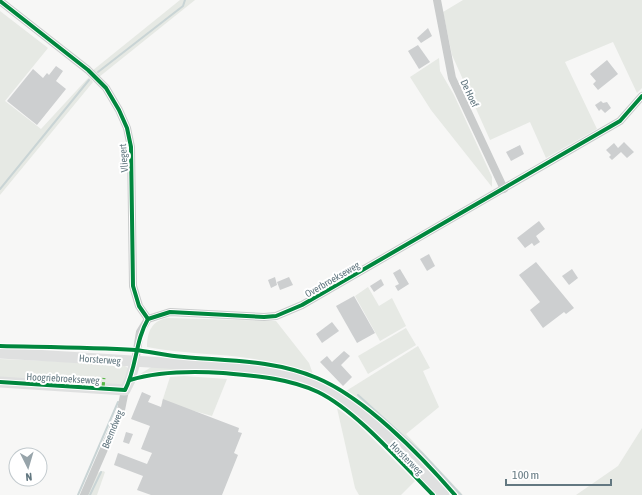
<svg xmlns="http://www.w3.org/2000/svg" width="642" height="495" viewBox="0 0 642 495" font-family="'Asap Condensed',sans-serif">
<rect width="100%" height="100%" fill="#f7f7f6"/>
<g fill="#e6e9e4">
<path d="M180 0H195L99 77 92 71Z"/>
<path d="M463 0H642V88L637 93 613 42 565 62 597 129 546 158 530 122 490 140 452 55 443 12Z"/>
<path d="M0 11 48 48 5 101 41 129 89 77 93 82 0 195Z"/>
<path d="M439 58 440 71 454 95 492 177V187L431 110 410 77Z"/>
<path d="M368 287 379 306 392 298 406 326 380 341 355 296Z"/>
<path d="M168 318 276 321 309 363 313 374C293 367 274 362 254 359 218 353 182 354 147 347 147 332 152 320 168 318Z"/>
<path d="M406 328 416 345 368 374 358 356Z"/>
<path d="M418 346 430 368 423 371 439 407 406 434 463 495H457L387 424 346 391Z"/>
<path d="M0 359 122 364 128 368 129 373 122 385 0 378Z"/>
<path d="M153 366 231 371V373L188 370 137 376Z"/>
<path d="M184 376 227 379 212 416 162 402 170 377Z"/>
<path d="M337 408 357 423 415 481 401 495H359L355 488Z"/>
<path d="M642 428V495H576L618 466Z"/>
<path d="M103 471 105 472 97 495H87L97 473Z"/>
</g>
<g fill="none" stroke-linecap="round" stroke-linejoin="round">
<g stroke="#c9d4d5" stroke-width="2">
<path d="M98 72 183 6 185 0"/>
<path d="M0 189 89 80"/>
<path d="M358 395 422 453 461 495"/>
<path d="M78 495 118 402"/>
<path d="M90 495 101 472"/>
</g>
</g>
<g fill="#cdcfd0">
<path d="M428 28 432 36 421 43 417 38Z"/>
<path d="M418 45 430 62 419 69 408 51Z"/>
<path d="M607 60 618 74 598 90 593 84 596 81 590 74Z"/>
<path d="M56 66 63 71 56 81 66 89 37 125 7 101 33 69 43 78 47 73 49 75Z"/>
<path d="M601 101 603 103 607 102 611 108 605 113 601 109 599 111 595 105Z"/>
<path d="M624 142 634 152 627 158 621 152 612 160 609 157 611 155 606 150 614 143 618 148Z"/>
<path d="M520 145 524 154 511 161 506 152Z"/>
<path d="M539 221 545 229 536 236 540 242 534 246 532 243 525 248 517 238Z"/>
<path d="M429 254 435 266 427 271 420 259Z"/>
<path d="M536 262 574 308 566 314 564 312 543 328 530 310 540 302 519 275Z"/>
<path d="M400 269 409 284 398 291 395 286 399 284 393 273Z"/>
<path d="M572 269 578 278 569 285 562 276Z"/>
<path d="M275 277 277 285 271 288 268 280Z"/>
<path d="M289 277 293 285 280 290 277 282Z"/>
<path d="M381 279 384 285 374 292 370 286Z"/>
<path d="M354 296 375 333 357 343 336 306Z"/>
<path d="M332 322 339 331 322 343 316 334Z"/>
<path d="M344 351 350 356 341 365 352 377 343 386 320 362 327 356 332 362Z"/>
<path d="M142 392 151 396 148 402 161 407 163 399 239 428 238 432 242 433 234 453 238 455 222 495H151L137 490 143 476 114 465 118 453 147 464 152 453 141 449 150 426 131 419Z"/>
<path d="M126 432 133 434 129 444 123 442Z"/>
</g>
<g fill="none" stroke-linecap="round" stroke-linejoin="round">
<g stroke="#cacccc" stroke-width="8">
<path d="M437 0 452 78 504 189"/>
<path d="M0 1 88 70 106 88 119 110 127 128 131 147 133 286 139 306 148 319"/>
<path d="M135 362 140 332 148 319 170 312 264 317 276 316 302 305 620 121 642 96"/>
<path d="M84 495 121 410 125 390"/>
</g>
<g stroke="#dfe0e0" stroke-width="11">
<path d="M0 353 248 368C272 371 297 375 319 385 369 409 406 456 444 495"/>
<path d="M0 382 125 390 130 380 135 362"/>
</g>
<path stroke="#58b947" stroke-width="3" stroke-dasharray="6 3" stroke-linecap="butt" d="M103 388 104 378"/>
<g stroke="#fff" stroke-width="6">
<g id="cycleway">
<path d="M0 1 88 70 106 88 119 110 127 128 131 147 133 286 139 306 148 319"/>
<path d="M0 346C45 347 91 347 136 350 152 352 168 356 184 357 230 361 274 360 317 378 365 398 421 456 455 495"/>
<path d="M130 380C160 371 192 371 223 373 255 376 288 378 318 392 357 411 402 464 433 495"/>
<path d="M0 382 125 390C137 367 135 341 148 319L170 312 264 317 276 316 302 305 620 121 642 96"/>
</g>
</g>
<use href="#cycleway" stroke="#00873e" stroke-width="4"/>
</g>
<g text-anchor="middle" stroke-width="4" stroke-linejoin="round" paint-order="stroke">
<g font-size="10" fill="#637881" stroke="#fff">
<text transform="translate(470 93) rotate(65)" y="4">De Hoef</text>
<text transform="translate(123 158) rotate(-94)" y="4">Vliegert</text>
<text transform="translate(332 279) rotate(-30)" y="4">Overbroekseweg</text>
<text transform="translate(100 359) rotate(4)" y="4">Horsterweg</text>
<text transform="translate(63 378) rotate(3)" y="4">Hoogriebroekseweg</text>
<text transform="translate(112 429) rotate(-68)" y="4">Beemdweg</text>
<text transform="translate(407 458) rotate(45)" y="4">Horsterweg</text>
</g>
</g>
<g transform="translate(28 467) rotate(175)"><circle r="19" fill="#ffffff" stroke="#c1c9cd"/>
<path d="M0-3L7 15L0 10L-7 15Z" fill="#97a4aa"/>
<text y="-6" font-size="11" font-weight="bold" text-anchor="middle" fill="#637881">N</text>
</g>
<path d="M506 479v6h105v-6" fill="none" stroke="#637881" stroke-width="2"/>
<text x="512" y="479" font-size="12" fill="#637881" stroke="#ffffff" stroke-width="3" paint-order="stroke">100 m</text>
</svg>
